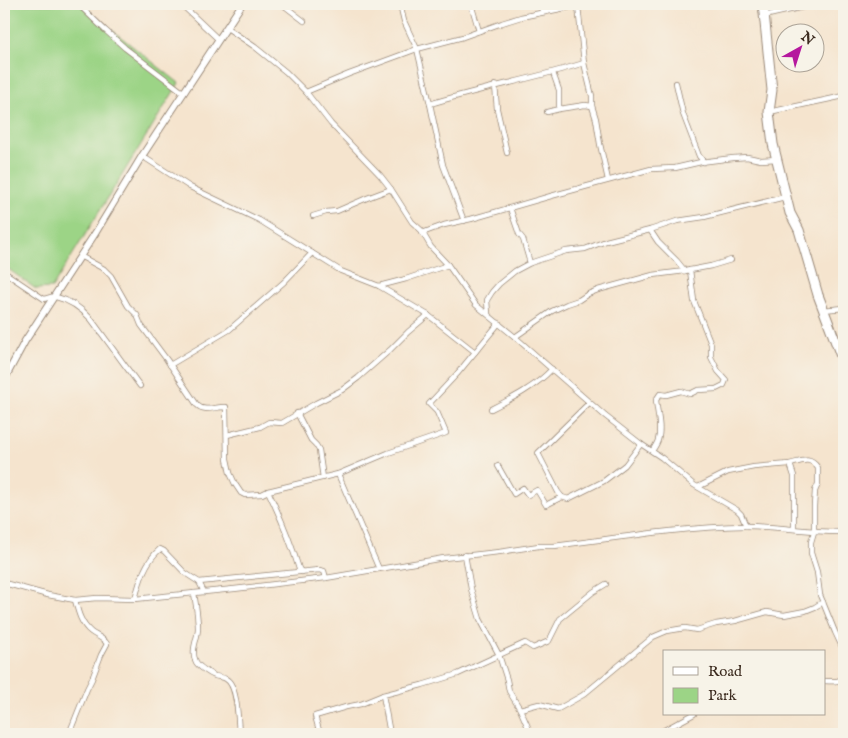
<svg xmlns="http://www.w3.org/2000/svg" width="848" height="738" viewBox="0 0 848 738" font-family="'IM FELL English',serif">
<rect width="100%" height="100%" fill="#f7f3e8"/>
<filter id="ink" filterUnits="userSpaceOnUse"><feTurbulence type="fractalNoise" baseFrequency=".02" numOctaves="2"/><feDisplacementMap in="SourceGraphic" scale="10" xChannelSelector="R" yChannelSelector="G"/><feConvolveMatrix kernelMatrix="1 2 1 2 8 2 1 2 1" color-interpolation-filters="sRGB"/></filter>
<filter id="wash" filterUnits="userSpaceOnUse"><feTurbulence type="fractalNoise" baseFrequency=".0096" numOctaves="4" result="noise"/><feDisplacementMap in="SourceGraphic" scale="20" xChannelSelector="R" yChannelSelector="G"/><feGaussianBlur stdDeviation="1.12" result="paint"/><feColorMatrix in="noise" values="0 0 0 0 0 0 0 0 0 0 0 0 0 0 0 0 0 1.4 0 .05"/><feComposite in="paint" operator="in"/></filter>
<g filter="url(#wash)">
<rect width="100%" height="100%" fill="#f5e4ce"/>
<path fill="#9cd486" stroke="#6c7f52" d="M4 4H79L179 83 52 288 36 289 4 266Z"/>
</g>
<g filter="url(#ink)">
<g fill="none" stroke-linecap="round" stroke-linejoin="round">
<g stroke="#988776" stroke-width="6">
<g id="street">
<path d="M78 4 105 30 125 48 180 90 185 92"/>
<path d="M181 4 218 39"/>
<path d="M282 4 304 21"/>
<path d="M400 4 404 21 417 49 430 104 443 165 464 221"/>
<path d="M471 4 479 31"/>
<path d="M539 4 543 12"/>
<path d="M578 6 584 63 592 96V106L596 119 600 144 608 180"/>
<path d="M764 16 816 4"/>
<path d="M227 28 255 47 286 72 306 92 331 124 380 175 391 189 412 222 421 230 431 247 448 265 476 305 515 337 604 415 641 444 662 458 694 485 737 510 741 514 746 526"/>
<path d="M553 73 559 90V109L585 105 592 106"/>
<path d="M676 83 683 114 699 156 704 162"/>
<path d="M495 85 497 109 507 153"/>
<path d="M306 92 349 74 417 49 463 37 502 23 521 17 585 4"/>
<path d="M430 104C481 88 533 79 584 63"/>
<path d="M547 112 559 109"/>
<path d="M769 112 844 96"/>
<path d="M142 156 190 187 259 220 341 271 379 286 428 315 475 352"/>
<path d="M510 208 519 234 523 239 530 263"/>
<path d="M313 216 326 212 337 211 367 198 391 189"/>
<path d="M650 230 658 242 677 261 685 271"/>
<path d="M422 233 444 225 471 219 551 196 651 169 675 168 701 162 733 158 747 157 761 160 777 159"/>
<path d="M80 256 104 269 111 276 128 306 137 315 141 325 167 360 197 405C205 413 216 406 226 407L227 459 230 473 235 484 241 493 245 495 262 494 268 491 338 474 388 453 446 433 437 412 429 404 457 374 499 323"/>
<path d="M4 272 44 299C48 298 52 296 56 297 69 300 82 309 91 319L140 386"/>
<path d="M379 286 406 279 448 265"/>
<path d="M823 310 844 308"/>
<path d="M488 314 487 300 492 292 499 284 515 271 530 263 566 251 585 249 606 241 650 230 677 221 704 217 785 197"/>
<path d="M515 337 552 311 567 304 579 300 588 294 598 290 653 275 685 271 711 266 731 260"/>
<path d="M170 365 229 330 284 282 312 253"/>
<path d="M589 403 538 453 558 492 562 497 568 499 604 481 625 465 641 444"/>
<path d="M491 409C513 398 535 387 552 369"/>
<path d="M297 413 311 440 316 445 319 450 323 478"/>
<path d="M227 435 260 427 269 422 282 423 316 403 342 390 358 378 390 350 408 332 428 315"/>
<path d="M652 451C654 448 657 444 658 440 662 428 657 412 656 400L660 394 666 395 681 391 690 394 698 390 716 389 724 385 726 380 718 371 711 357V344L694 301 690 270"/>
<path d="M790 464C802 461 810 456 818 468V484L815 491 814 506V532L811 542V553L817 572 820 595 835 632 844 651"/>
<path d="M498 466 514 494 523 488 528 495 537 490 546 505 562 497"/>
<path d="M338 474 379 569"/>
<path d="M698 487 728 472 754 467 790 464 794 476V529"/>
<path d="M268 491C280 516 291 542 299 569L302 572"/>
<path d="M465 555 471 589 480 619 499 655 507 680 509 691 520 709 531 734"/>
<path d="M199 582 319 570 324 571 326 578"/>
<path d="M4 583 48 595 75 600 97 598 135 599 234 589 326 578 444 558 499 552 539 546H554C617 538 681 527 745 526 778 526 811 533 844 532"/>
<path d="M194 593C196 605 198 616 198 628 198 639 190 650 196 662 199 667 210 674 215 676 218 677 223 677 226 679 238 685 238 722 239 734"/>
<path d="M135 599C140 580 145 562 160 549L164 551 185 573 199 582 204 592"/>
<path d="M824 681C832 681 839 683 844 677"/>
<path d="M383 695 390 734"/>
<path d="M520 709 539 704 558 709 583 695 653 637 667 631 685 628 697 630 716 624 735 621 767 612 784 615 805 611 815 607 823 602"/>
<path d="M69 734 87 689 92 679 101 655 107 644C104 638 96 636 91 632 81 624 78 612 75 600"/>
<path d="M320 734 315 716 346 707 361 704 383 695 422 685 458 674 525 643 533 648 549 641 560 619 593 592 606 584"/>
<path d="M491 734 495 733 496 734"/>
<path d="M657 734 694 714"/>
</g>
</g>
<g stroke="#988776" stroke-width="8">
<path id="secondary" d="M4 380 25 341 96 232 142 156 242 4"/>
</g>
<g stroke="#988776" stroke-width="11">
<path id="highway" d="M763 4 772 90 769 112 773 144 790 213 799 230 818 295 844 364"/>
</g>
<use href="#street" stroke="#fff" stroke-width="4.5"/>
<use href="#secondary" stroke="#fff" stroke-width="6"/>
<use href="#highway" stroke="#fff" stroke-width="9"/>
</g>
</g>
<rect width="848" height="738" fill="none" stroke="#f7f3e8" stroke-width="20"/>
<rect x="663" y="650" width="162" height="65" fill="#f7f3e8" stroke="#aca397"/>
<rect x="673" y="667" width="25" height="8" fill="#ffffff" stroke="#aca397"/>
<text x="708" y="676" font-size="15" fill="#3b2a1e">Road</text>
<rect x="673" y="688" width="25" height="15" fill="#9cd486" stroke="#aca397"/>
<text x="708" y="700" font-size="15" fill="#3b2a1e">Park</text>
<g transform="translate(800 48) rotate(39)"><circle r="24" fill="#f7f3e8" stroke="#aca397"/>
<path d="M0-4L9 19L0 12L-9 19Z" fill="#b5179e"/>
<text y="-8" font-size="14" font-weight="bold" text-anchor="middle" fill="#3b2a1e">N</text>
</g>
</svg>
